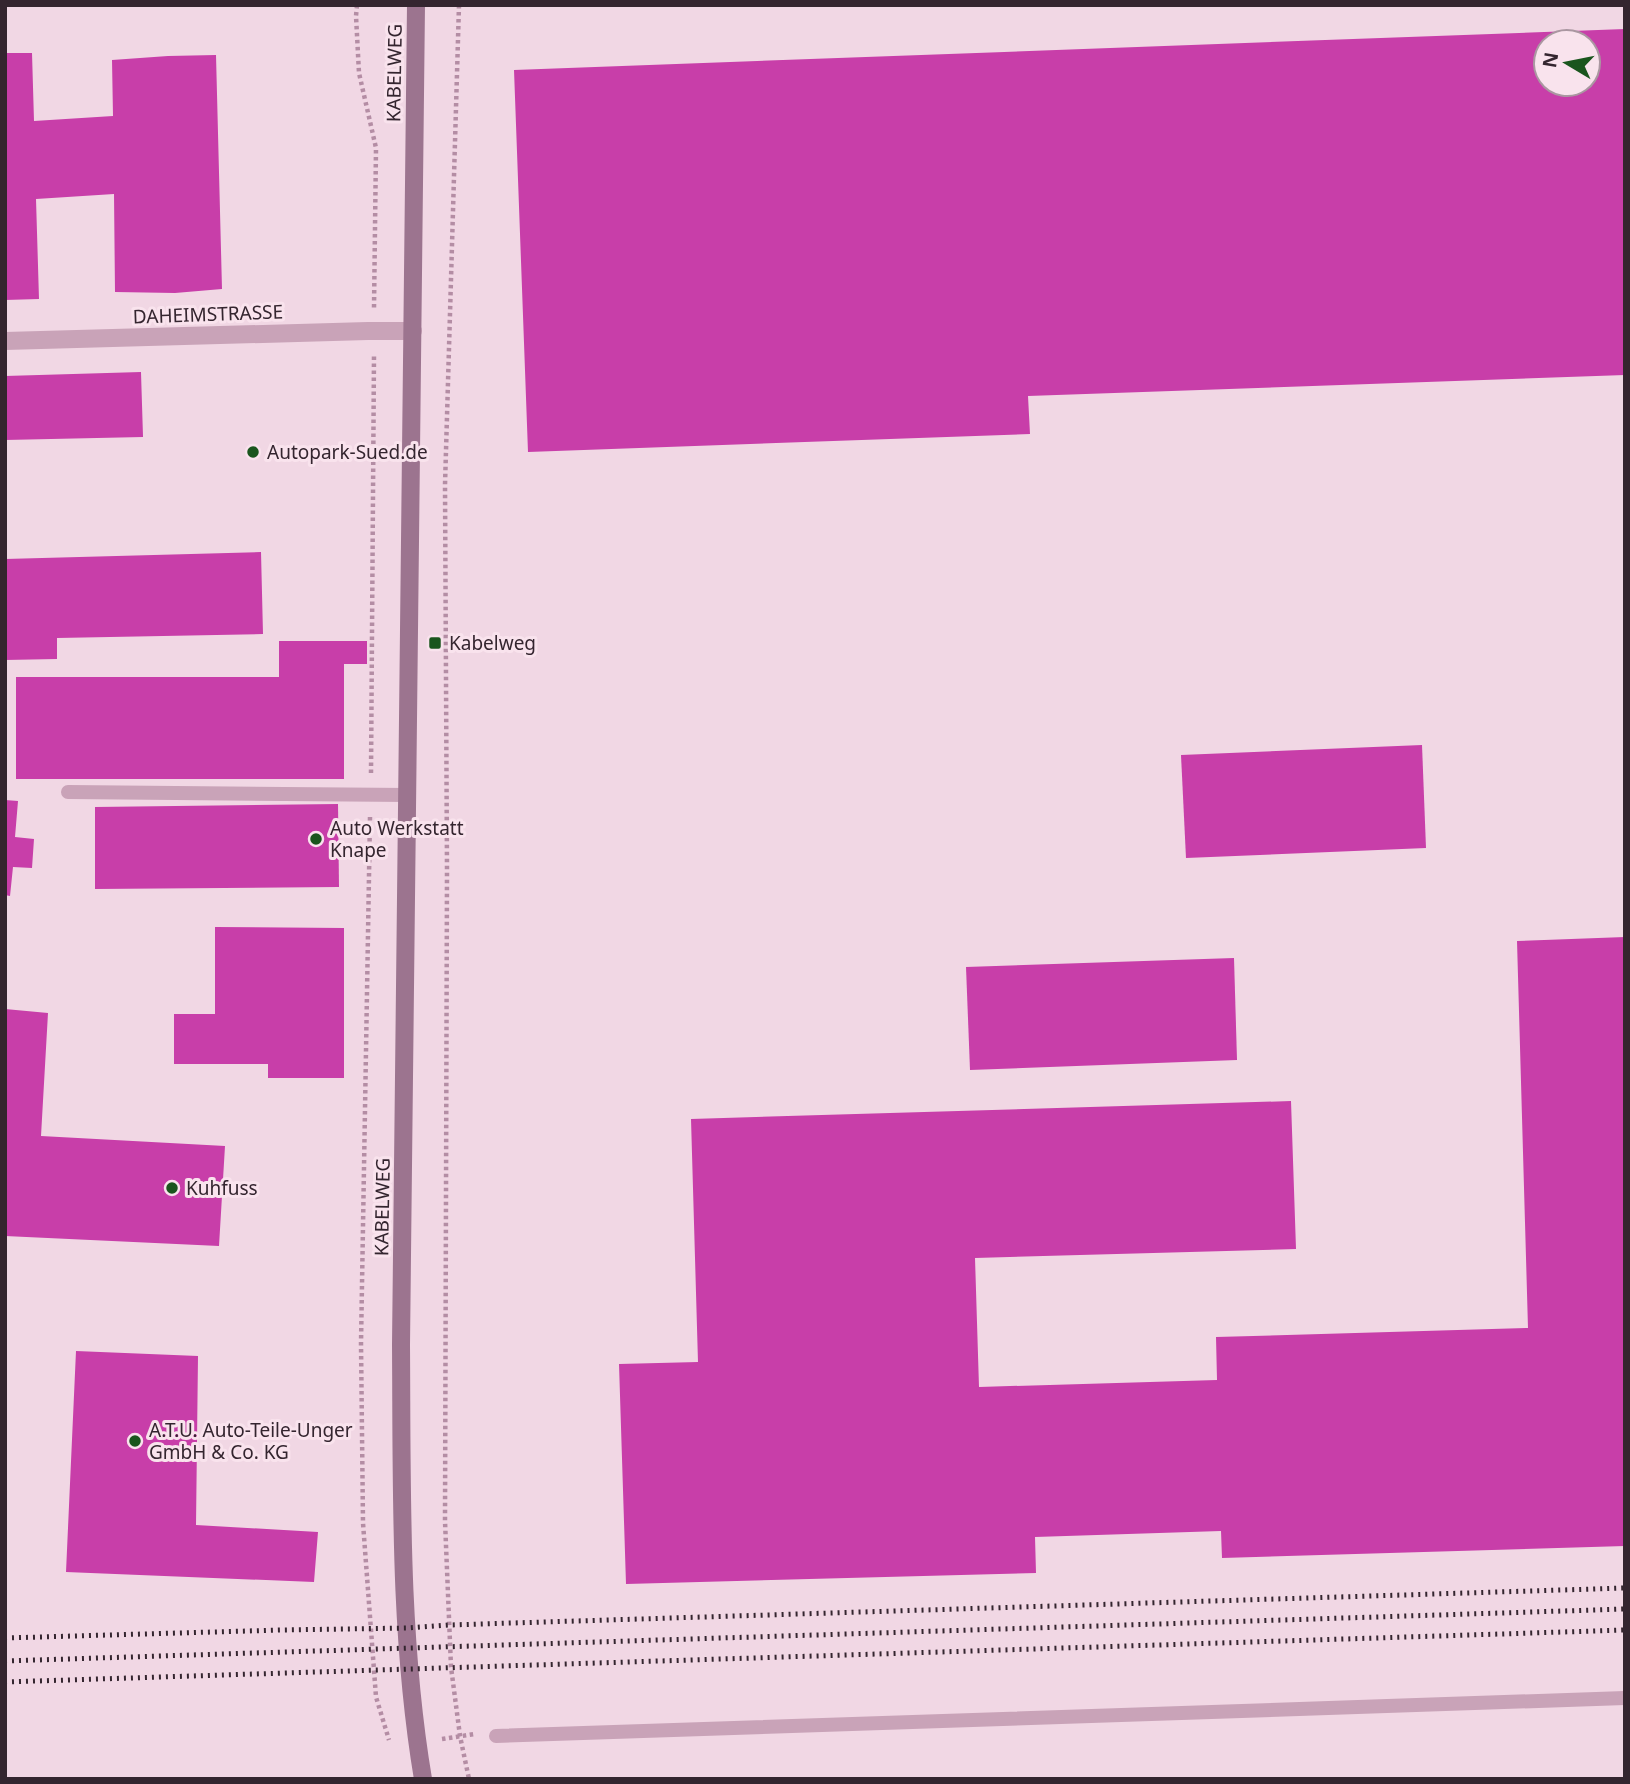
<svg xmlns="http://www.w3.org/2000/svg" width="1630" height="1784" viewBox="0 0 1630 1784" font-family="'Noto Sans',sans-serif">
<rect width="100%" height="100%" fill="#f1d7e4"/>
<g fill="#c83ea9" fill-rule="evenodd">
<path d="M1625 29V375L1028 396 1030 434 528 452 514 70ZM1546 42H1588V84H1546Z"/>
<path d="M5 53H32L34 121 113 116 112 60 168 56 216 55 222 289 175 293 115 292 114 194 36 199 39 299 5 300Z"/>
<path d="M141 372 143 437 5 440V376Z"/>
<path d="M261 552 263 634 57 638V659L5 660V559Z"/>
<path d="M279 641H367V664H344V779H16V677H279Z"/>
<path d="M1422 745 1426 848 1186 858 1181 755Z"/>
<path d="M5 800 18 801 15 837 34 839 32 868 13 867 10 896 5 895Z"/>
<path d="M338 804 339 887 95 889V807Z"/>
<path d="M215 927 344 928V1078H268V1064H174V1014H215Z"/>
<path d="M1625 937V1546L1222 1558 1221 1531 1035 1537 1036 1573 626 1584 619 1364 698 1362 691 1119 1291 1101 1296 1249 975 1258 979 1387 1217 1380 1216 1337 1528 1328 1517 941Z"/>
<path d="M1234 958 1237 1060 970 1070 966 967Z"/>
<path d="M5 1009 48 1013 41 1136 225 1146 219 1246 5 1236Z"/>
<path d="M76 1351 198 1356 196 1525 318 1532 314 1582 66 1572Z"/>
</g>
<g fill="none" stroke-linecap="round" stroke-linejoin="round">
<g stroke="#b48da4" stroke-width="4.5" stroke-dasharray="3.5 3.5" stroke-linecap="butt">
<path d="M357 5 356 16 359 73 376 148 374 308"/>
<path d="M459 5 445 485 447 870 445 1521 451 1667 460 1736 469 1779"/>
<path d="M371 773 374 355"/>
<path d="M370 817 361 1343 363 1523 376 1697 389 1740"/>
<path d="M442 1739 475 1734"/>
</g>
<g stroke="#c9a3b8" stroke-width="14">
<path d="M68 792 408 795"/>
<path d="M496 1736 1625 1698"/>
</g>
<path stroke="#c9a3b8" stroke-width="18" d="M5 341 368 331H413"/>
<path stroke="#9c748f" stroke-width="18" d="M416 5 401 1345C402 1489 399 1636 423 1779"/>
<g stroke="#34252f" stroke-width="5" stroke-dasharray="2 5" stroke-linecap="butt">
<path d="M5 1638 282 1630 407 1628 449 1625 1625 1588"/>
<path d="M5 1661 1625 1609"/>
<path d="M5 1682 1625 1630"/>
</g>
</g>
<g fill="#1a551d" stroke="#f9e3ed" stroke-width="2.5">
<circle cx="253" cy="452" r="7"/>
<rect x="428" y="636" width="14" height="14" rx="3.5"/>
<circle cx="316" cy="839" r="7"/>
<circle cx="172" cy="1188" r="7"/>
<circle cx="135" cy="1441" r="7"/>
</g>
<g text-anchor="middle" stroke-width="6" stroke-linejoin="round" paint-order="stroke">
<g font-size="19" fill="#34252f" stroke="#f9e3ed">
<text transform="translate(394 73) rotate(-89)" y="7">KABELWEG</text>
<text transform="translate(208 314) rotate(-2)" y="7">DAHEIMSTRASSE</text>
<text transform="translate(382 1207) rotate(-89)" y="7">KABELWEG</text>
</g>
<g font-size="19" fill="#34252f" stroke="#f9e3ed" text-anchor="start">
<text x="267" y="459">Autopark-Sued.de</text>
<text x="449" y="650">Kabelweg</text>
<text x="330" y="835">Auto Werkstatt<tspan x="330" dy="22">Knape</tspan></text>
<text x="186" y="1195">Kuhfuss</text>
<text x="149" y="1437">A.T.U. Auto-Teile-Unger<tspan x="149" dy="22">GmbH &amp; Co. KG</tspan></text>
</g>
</g>
<rect width="1630" height="1784" fill="none" stroke="#34252f" stroke-width="14"/>
<g transform="translate(1567 63) rotate(280)"><circle r="33" fill="#f9e3ed" stroke="#aa97a1" stroke-width="2"/>
<path d="M0-5L12 26L0 18L-12 26Z" fill="#1a551d"/>
<text y="-10" font-size="19" font-weight="bold" text-anchor="middle" fill="#34252f">N</text>
</g>
</svg>
